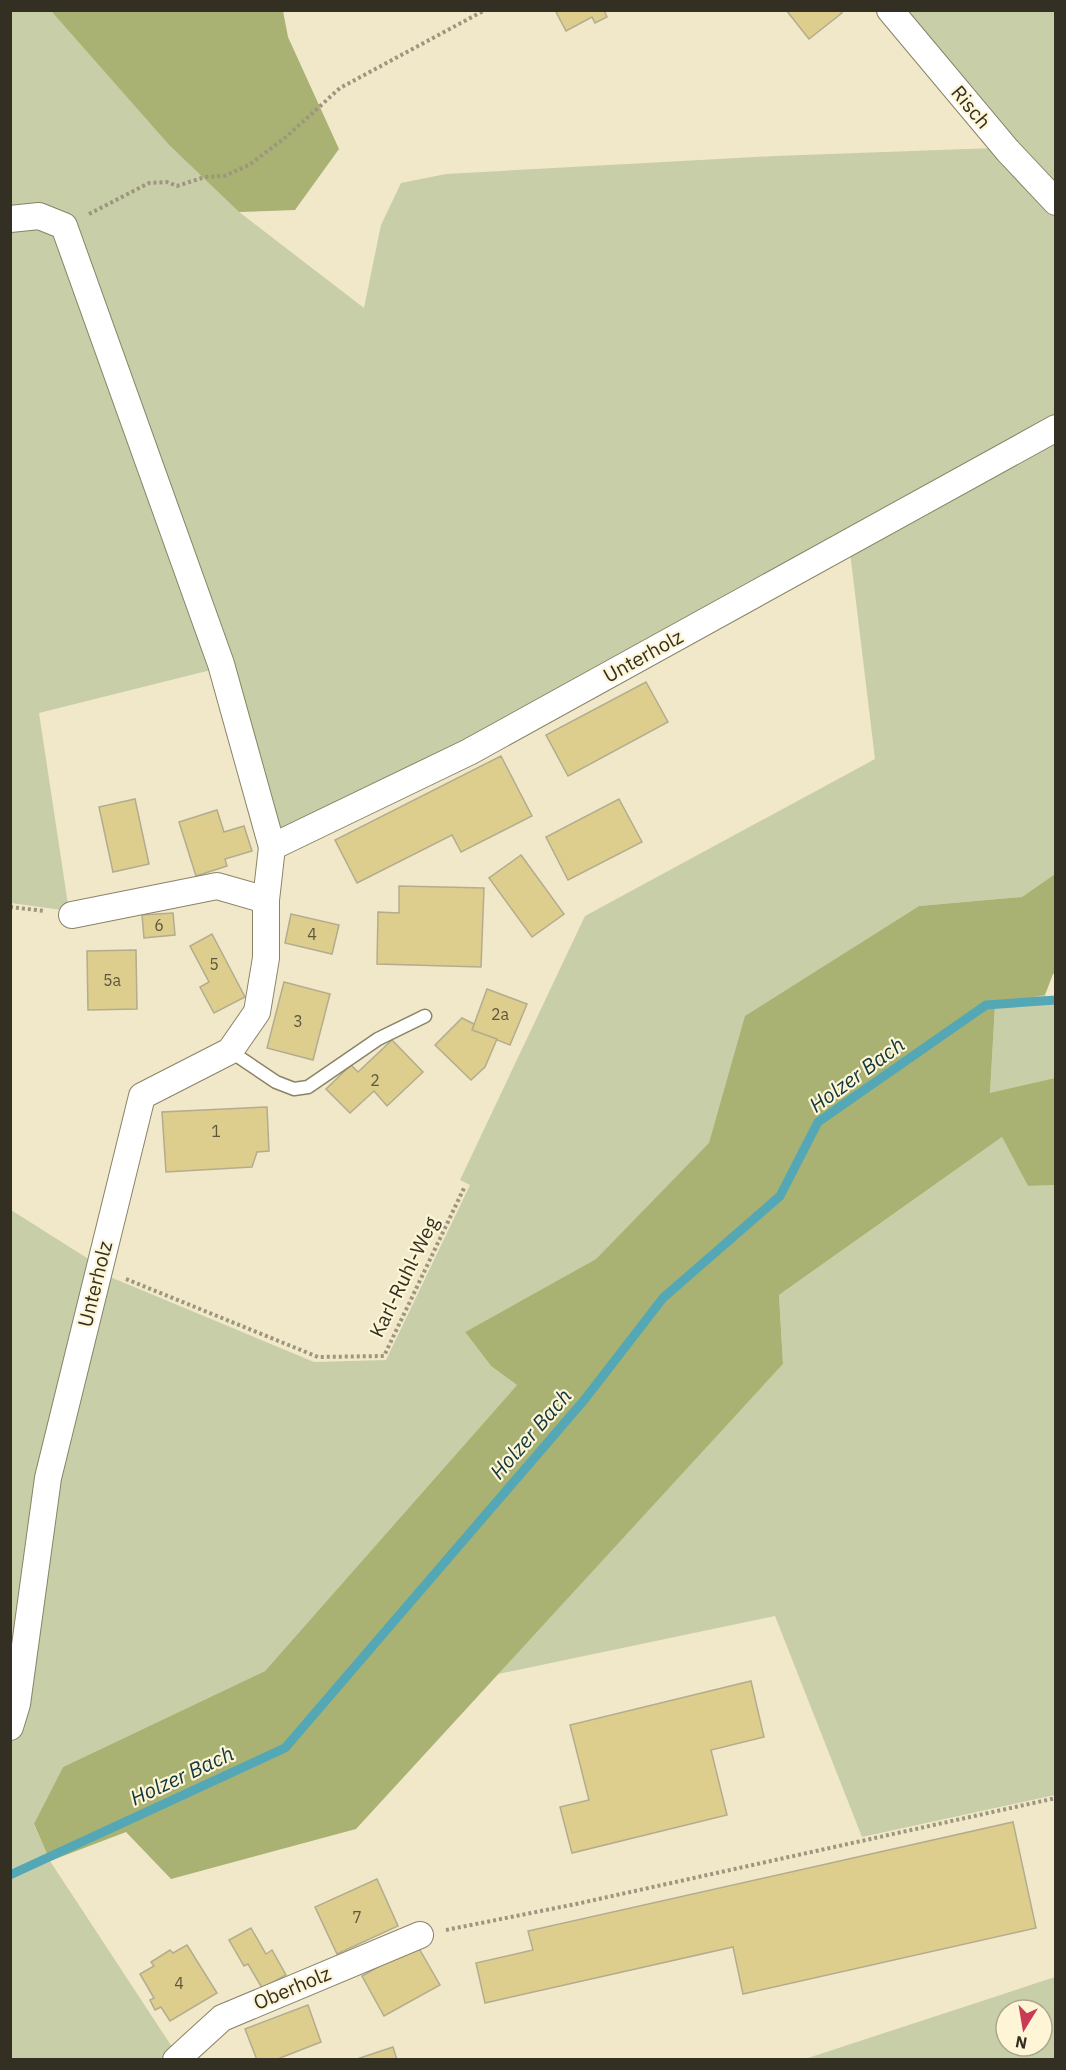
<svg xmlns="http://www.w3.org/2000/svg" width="1066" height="2070" viewBox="0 0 1066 2070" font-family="'IBM Plex Sans',sans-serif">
<rect width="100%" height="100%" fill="#f0e8c8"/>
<g fill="#c8cea8" fill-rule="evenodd">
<path d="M11 11H51L169 145 239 212 364 308 381 225 401 183 446 174 775 156 995 148 1055 214V418L762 583 275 841 71 227 11 214Z"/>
<path d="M899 11H1055V193Z"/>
<path d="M10 224 62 229 219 668 39 713 69 911 11 903Z"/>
<path d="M1055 438V874L1022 897 919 906 746 1016 710 1143 596 1259 465 1332 491 1366 517 1385 265 1671 63 1767 34 1825 50 1861 176 2053 169 2059H11L10 1736 52 1479 103 1274 314 1362 386 1360 470 1185 460 1180 585 916 875 759 850 552Z"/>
<path d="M1045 995 1055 1003V1078L990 1094 995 1005Z"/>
<path d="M1002 1137 1028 1186 1055 1185V1795L862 1837 775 1616 498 1674 783 1364 779 1295Z"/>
<path d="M11 1210 98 1265 11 1707Z"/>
<path d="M1055 1977V2059H805ZM1006 2010H1042V2046H1006Z"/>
</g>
<g fill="#a9b173">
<path d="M51 11H283L288 37 339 149 295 210 239 212 169 145Z"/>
<path d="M1055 874V974H1053L1045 995 995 1005 990 1093 1055 1078V1185L1028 1186 1002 1137 779 1295 783 1364 356 1829 171 1879 126 1832 50 1861 34 1824 63 1767 265 1671 517 1385 491 1366 465 1332 596 1259 709 1143 745 1016 919 906 1022 897Z"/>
</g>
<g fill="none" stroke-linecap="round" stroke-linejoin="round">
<path stroke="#54a8b6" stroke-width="9" d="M10 1875 285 1748 585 1399 663 1298 780 1196 818 1122 986 1005 1056 1000"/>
</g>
<g fill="#ddce8e" stroke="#b3ac8e" stroke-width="1.5">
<path d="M555 10H604L607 17 595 23 592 17 566 31Z"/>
<path d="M786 10H839L842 13 809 39Z"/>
<path d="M646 682 668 722 568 776 546 735Z"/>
<path d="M501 756 532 816 461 852 452 835 357 883 335 840Z"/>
<path d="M135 799 149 864 113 872 99 807Z"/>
<path d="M619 799 642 842 568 880 546 837Z"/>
<path d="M217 810 224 832 244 826 252 851 225 859 227 866 196 876 179 822Z"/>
<path d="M521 855 564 914 532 937 489 878Z"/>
<path d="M399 886 484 888 481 967 377 964 378 912 399 913Z"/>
<path d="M173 913 175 935 144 938 142 915Z"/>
<path d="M291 914 339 925 332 954 285 943Z"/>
<path d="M212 934 245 997 214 1013 200 987 209 982 190 946Z"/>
<path d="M136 950 137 1009 88 1010 87 951Z"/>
<path d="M284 982 330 994 313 1060 267 1048Z"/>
<path d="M487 989 527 1004 510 1045 472 1030Z"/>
<path d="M462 1018 474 1024 472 1030 497 1039 485 1067 471 1080 435 1045Z"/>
<path d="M392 1040 423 1072 387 1106 374 1091 350 1113 326 1089 351 1065 358 1072Z"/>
<path d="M267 1107 269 1151 257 1152 252 1167 166 1172 162 1112Z"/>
<path d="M751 1681 764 1737 711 1750 727 1815 572 1853 560 1807 589 1800 570 1725Z"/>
<path d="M1013 1822 1036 1928 743 1994 733 1947 485 2003 476 1963 533 1950 528 1931Z"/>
<path d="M377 1879 398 1926 337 1954 315 1907Z"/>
<path d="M251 1928 266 1954 272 1950 286 1975 262 1988 248 1964 244 1966 229 1940Z"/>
<path d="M187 1945 217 1993 170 2021 161 2007 155 2010 150 2000 154 1998 140 1974 154 1966 151 1962 170 1950 173 1953Z"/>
<path d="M417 1945 440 1985 384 2016 362 1976Z"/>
<path d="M308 2005 321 2042 275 2060H257L245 2029Z"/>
<path d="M393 2047 397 2060H354Z"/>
</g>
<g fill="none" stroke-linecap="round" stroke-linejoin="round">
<g stroke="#8a8366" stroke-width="15">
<path id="lane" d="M230 1051 276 1082 294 1089 308 1087 378 1039 425 1016"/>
</g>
<g stroke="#8a8366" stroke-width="28">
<g id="street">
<path d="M890 10 1008 151 1056 202"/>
<path d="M10 219 39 216 64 226 221 664 272 847"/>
<path d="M72 915 217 886 266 900"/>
<path d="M10 1727 17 1704 48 1478 142 1096 230 1051 257 1012 266 958V900L272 847 469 752 1056 428"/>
<path d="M176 2060 222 2018 420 1935"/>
</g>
</g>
<g stroke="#9d967f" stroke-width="4" stroke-dasharray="3 3" stroke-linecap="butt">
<path d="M89 214 149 183 167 182 177 186 205 177 224 176 249 165 286 137 340 88 485 10"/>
<path d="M10 907 45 911"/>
<path d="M126 1279 318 1357 384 1356 465 1186"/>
<path d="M446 1930 576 1904 1056 1798"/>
</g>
<use href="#lane" stroke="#fff" stroke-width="12"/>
<use href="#street" stroke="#fff" stroke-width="26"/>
</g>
<g text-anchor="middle" stroke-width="4.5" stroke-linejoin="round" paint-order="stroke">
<g font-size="16" fill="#5e573e">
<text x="159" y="931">6</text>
<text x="312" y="940">4</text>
<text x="214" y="970">5</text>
<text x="112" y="986">5a</text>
<text x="500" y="1020">2a</text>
<text x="298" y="1027">3</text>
<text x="375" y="1086">2</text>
<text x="216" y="1137">1</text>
<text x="357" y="1923">7</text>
<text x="179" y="1989">4</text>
</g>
<g font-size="20" fill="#332f23" stroke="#fdf5d5">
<text transform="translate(971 107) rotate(50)" y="7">Risch</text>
<text transform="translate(643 656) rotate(-29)" y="7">Unterholz</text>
<text transform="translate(404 1277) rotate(-64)" y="7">Karl-Ruhl-Weg</text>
<text transform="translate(95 1284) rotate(-76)" y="7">Unterholz</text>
<text transform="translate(292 1988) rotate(-23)" y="7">Oberholz</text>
</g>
<g font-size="21" font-style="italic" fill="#0f373e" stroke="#fdf5d5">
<text transform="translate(857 1075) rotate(-36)" y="7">Holzer Bach</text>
<text transform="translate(531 1434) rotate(-49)" y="7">Holzer Bach</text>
<text transform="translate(182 1776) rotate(-25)" y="7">Holzer Bach</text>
</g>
</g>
<rect width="1066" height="2070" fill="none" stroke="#332f23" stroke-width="24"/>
<g transform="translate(1024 2028) rotate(191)"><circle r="28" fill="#fdf5d5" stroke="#aca68e" stroke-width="1.5"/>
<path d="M0-4.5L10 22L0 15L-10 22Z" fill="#ca3a55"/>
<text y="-9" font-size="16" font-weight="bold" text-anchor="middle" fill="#332f23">N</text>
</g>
</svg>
